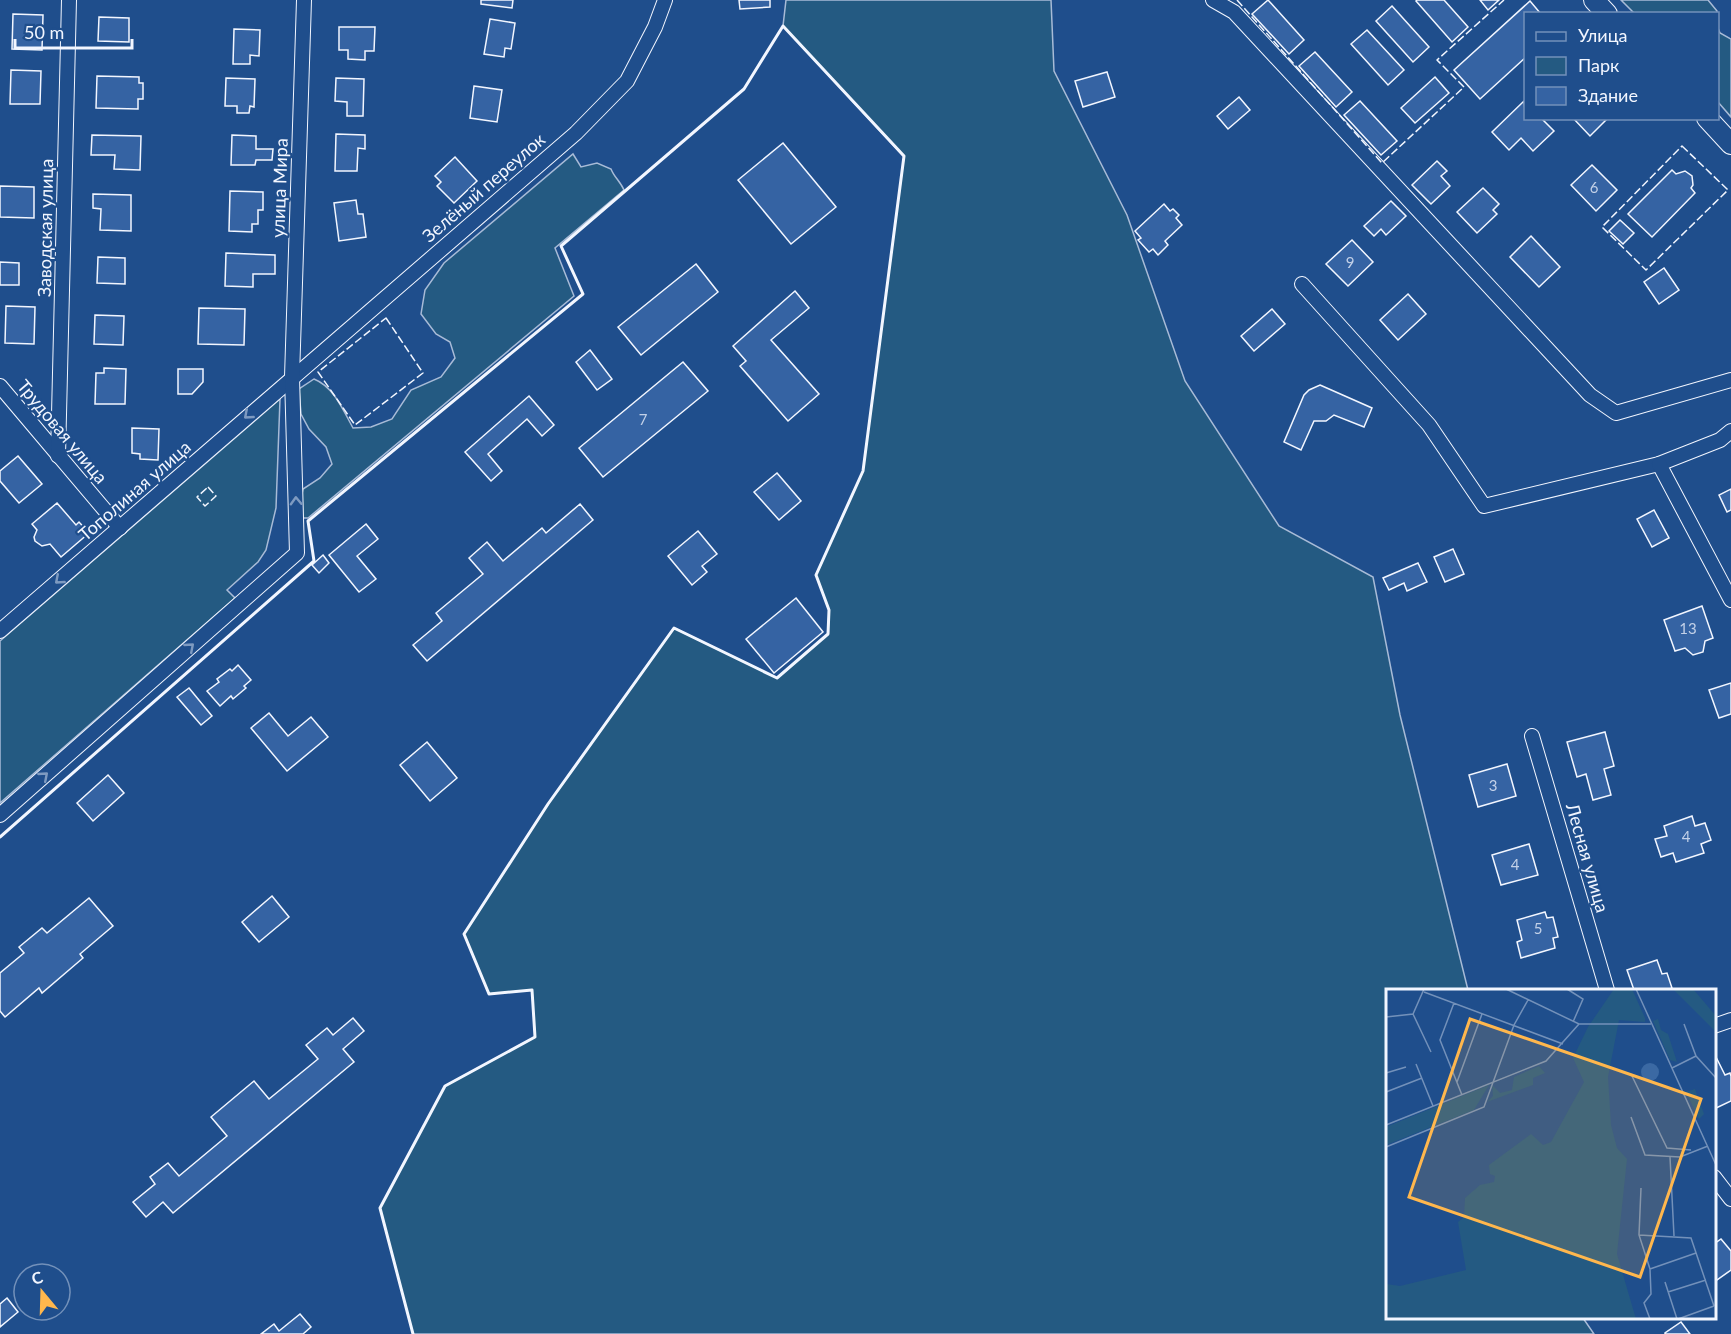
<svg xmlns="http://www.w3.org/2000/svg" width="1731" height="1334" viewBox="0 0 1731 1334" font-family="Lato,sans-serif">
<rect width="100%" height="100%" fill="#1f4e8c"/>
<g fill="#245a82" stroke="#a8bbd7" stroke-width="1.5">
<path d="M786 0H1051L1054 71 1127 215 1185 381 1279 526 1373 577 1400 715 1468 990H1388V1318H1583L1594 1334H413L380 1208 445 1086 535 1037 532 990 489 994 464 934 548 804 674 628 777 678 828 634 829 610 816 575 863 471 904 157 783 26Z"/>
<path d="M1621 0H1708L1717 11V14L1634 13Z"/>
<path d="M1718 28 1720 33 1731 39V117L1718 102Z"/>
<path d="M573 154 581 167 597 163 611 169C614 177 620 181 624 190L555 248 574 296 308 518H302L299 509 303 489 320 478 332 464 326 447 309 429 301 414 299 389 314 379C334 387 343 410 353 428L371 427 392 419 411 390 441 377 455 358 450 342 436 334 421 314 425 290 444 263Z"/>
<path d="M280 399 276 508 266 550 258 562 227 590 235 598 0 803V641Z"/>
</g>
<g fill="#3563a3" stroke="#f2f6ff" stroke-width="1.5">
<path d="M481 0H513L512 8 481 4Z"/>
<path d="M739 0H770V7L740 9Z"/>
<path d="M1268 0 1304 40 1289 54 1252 14Z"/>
<path d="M1417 0H1444L1468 27 1452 42 1416 1Z"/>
<path d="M1480 0H1499L1488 10Z"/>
<path d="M1530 1 1541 14H1526V57L1480 99 1454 70Z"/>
<path d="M1392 6 1429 47 1413 62 1376 21Z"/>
<path d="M13 14 43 15 42 50 12 49Z"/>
<path d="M99 17 129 18V42L98 41Z"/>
<path d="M490 19 515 23 511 49 505 48 504 57 484 54Z"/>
<path d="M339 27H375L374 51H365V60L348 59V50H339Z"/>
<path d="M234 29 260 30 259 56 250 55V64H233Z"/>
<path d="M1367 30 1404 70 1388 85 1351 44Z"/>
<path d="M1315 52 1352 92 1336 107 1299 66Z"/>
<path d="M11 70 41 71 40 104H10Z"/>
<path d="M1107 72 1115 97 1083 107 1075 81Z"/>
<path d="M97 76 139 77V83H143V99H138V109L96 108Z"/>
<path d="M1435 77 1449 93 1415 123 1401 108Z"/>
<path d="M226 78 255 79 254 107 250 106 249 113H237V106H225Z"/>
<path d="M336 78 364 79 363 116H347V102L335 101Z"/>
<path d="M474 86 502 90 497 122 470 118Z"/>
<path d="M1239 97 1250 110 1228 129 1217 116Z"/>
<path d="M1360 101 1397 141 1381 155 1344 115Z"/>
<path d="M1524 101 1526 118H1541L1554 131 1533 151 1521 138 1509 150 1492 132Z"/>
<path d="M1573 118H1608L1590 136Z"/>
<path d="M336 134 365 135V149L358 148 357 171H335Z"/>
<path d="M92 135 141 136 140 170 114 169 115 155H91Z"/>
<path d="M232 135 256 136V149H273L272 160H256L255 165H231Z"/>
<path d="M783 143 836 207 791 244 738 180Z"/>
<path d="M455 157 477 181 454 203 437 186 441 182 435 176Z"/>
<path d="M1437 161 1447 171 1441 176 1450 186 1431 204 1412 185Z"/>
<path d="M1592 165 1617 190 1596 211 1571 185Z"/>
<path d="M1672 170 1676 174 1685 171 1692 176 1693 185 1691 188 1695 193 1652 237 1628 214Z"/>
<path d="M0 186 34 187V218L0 217Z"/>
<path d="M1483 188 1499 204 1493 210 1497 214 1477 233 1457 212Z"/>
<path d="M230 191 263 192V210H258V224H252V232L229 231Z"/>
<path d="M93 194 131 195V231L100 230 101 209 93 208Z"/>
<path d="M356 200 358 214H363L366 237 339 241 334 203Z"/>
<path d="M1391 201 1406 216 1386 235 1381 229 1374 236 1364 226Z"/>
<path d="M1164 204 1170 211 1173 209 1179 215 1176 218 1182 225 1165 241 1168 245 1158 255 1153 249 1149 252 1138 240 1141 238 1135 231Z"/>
<path d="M1620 220 1634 233 1623 244 1609 231Z"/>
<path d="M1531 236 1560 267 1539 287 1510 257Z"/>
<path d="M1352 240 1373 262 1348 286 1326 264Z"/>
<path d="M226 253 275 255V274H253V287L225 286Z"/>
<path d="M98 257 125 258V284L97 283Z"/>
<path d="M0 262 19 263V285H0Z"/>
<path d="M696 264 718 292 641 355 618 327Z"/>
<path d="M1664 268 1679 290 1659 304 1644 282Z"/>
<path d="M795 291 809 308 771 340 819 394 788 421 740 366 746 361 733 346Z"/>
<path d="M1408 294 1426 314 1398 340 1380 320Z"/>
<path d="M6 306 35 307 34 344 5 343Z"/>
<path d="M199 308 245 309 244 345 198 344Z"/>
<path d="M1272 309 1285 324 1254 351 1241 336Z"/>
<path d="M95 315 124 316 123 345 94 344Z"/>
<path d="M590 350 612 379 597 390 576 362Z"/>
<path d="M683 362 708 391 603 477 579 448Z"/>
<path d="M104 368 126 369 125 404H95L96 373H104Z"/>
<path d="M178 369H203V382L192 394H178Z"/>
<path d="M1320 385 1372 408 1364 427 1334 415 1326 421H1314L1301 450 1284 442 1304 395 1309 390Z"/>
<path d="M529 396 554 425 542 436 527 419 488 454 502 471 491 481 465 452Z"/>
<path d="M132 428 159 429 158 460 140 459V454L132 453Z"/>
<path d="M18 456 42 484 19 503 0 481V471Z"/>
<path d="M777 473 801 501 779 520 754 492Z"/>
<path d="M1731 489V510L1727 512 1719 495Z"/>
<path d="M57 503 76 525 79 522 89 533 61 557 50 544 42 546 35 541 34 537 37 530 32 524Z"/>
<path d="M580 504 593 520 427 661 413 645 442 621 436 613 483 574 469 558 487 542 503 561 542 528 546 533Z"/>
<path d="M1654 510 1669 538 1652 547 1637 519Z"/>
<path d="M366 524 378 539 357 556 376 579 359 592 329 555Z"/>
<path d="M698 531 717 554 702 566 707 572 692 585 668 556Z"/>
<path d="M1453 549 1464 574 1445 582 1434 557Z"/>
<path d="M323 555 329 563 319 573 312 565Z"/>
<path d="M1418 563 1427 582 1407 591 1404 583 1389 590 1383 578Z"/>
<path d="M796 598 823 632 774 673 746 639Z"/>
<path d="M1702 606 1713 638 1705 641 1703 652 1693 655 1685 648 1675 651 1664 620Z"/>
<path d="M238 665 251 680 244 686 246 688 233 699 231 696 220 706 207 691 219 682 217 679 230 669 232 671Z"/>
<path d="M1731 683V714L1719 718 1709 690Z"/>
<path d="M189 688 212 716 201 725 177 697Z"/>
<path d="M269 713 288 736 311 717 328 737 287 771 251 728Z"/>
<path d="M1605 732 1614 766 1604 769 1611 795 1593 800 1586 774 1577 777 1567 742Z"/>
<path d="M427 742 457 778 430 801 400 765Z"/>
<path d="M1507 764 1516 796 1478 807 1469 775Z"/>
<path d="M108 775 124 793 93 821 77 803Z"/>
<path d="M1692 816 1695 826 1705 823 1711 840 1701 844 1704 853 1676 862 1673 853 1661 857 1655 839 1667 836 1664 826Z"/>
<path d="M1529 844 1538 875 1501 885 1492 855Z"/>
<path d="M272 896 289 917 259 942 242 922Z"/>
<path d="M89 898 113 926 80 954 83 958 42 993 39 988 5 1017 0 1011V973L24 953 19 947 42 928 47 933Z"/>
<path d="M1545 912 1547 918 1553 917 1558 937 1553 938 1555 948 1521 958 1517 942 1522 940 1517 920Z"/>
<path d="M1657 960 1662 974 1667 973 1672 988 1667 990H1634L1627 970Z"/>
<path d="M353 1018 364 1031 343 1049 354 1062 173 1213 163 1202 146 1217 133 1202 155 1184 150 1177 168 1163 179 1176 227 1136 211 1117 254 1081 269 1099 318 1059 306 1045 327 1028 333 1035Z"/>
<path d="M1715 1055 1725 1075 1730 1073 1731 1076V1101L1714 1109Z"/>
<path d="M1721 1239 1731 1251V1270L1714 1282V1244Z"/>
<path d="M7 1298 18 1312 0 1327V1304Z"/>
<path d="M300 1314 311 1327 303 1334H261L274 1324 279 1331Z"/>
<path d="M1681 1322 1690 1334H1665V1333Z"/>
</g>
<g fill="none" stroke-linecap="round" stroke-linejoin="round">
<g stroke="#f2f6ff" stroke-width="16">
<g id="minor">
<path d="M1213 0 1234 12 1590 395 1616 413 1731 380"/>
<path d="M1302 284 1429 425 1484 506 1659 464 1720 440 1731 431"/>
<path d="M0 386 120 528"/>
<path d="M58 456 69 0"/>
<path d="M1659 464 1731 600"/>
<path d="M0 631 576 133 627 81 655 27 665 0"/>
<path d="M1532 736 1607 990"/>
<path d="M0 815 297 553 292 377 304 0"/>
<path d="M1714 1026 1731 1020"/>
<path d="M1714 1177 1731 1199"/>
</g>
</g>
<g stroke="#f2f6ff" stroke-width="22">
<g id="secondary">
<path d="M1594 0 1607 14"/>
<path d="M1707 118 1731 144"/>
</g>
</g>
<use href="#minor" stroke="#1f4e8c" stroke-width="14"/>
<use href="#secondary" stroke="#1f4e8c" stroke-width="20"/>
<g stroke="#f2f6ff" stroke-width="1.5" stroke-dasharray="8 3" stroke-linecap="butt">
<path d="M1237 0 1382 163 1464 87 1437 60 1504 0"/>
<path d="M1682 146 1728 190 1646 270 1602 227Z"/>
<path d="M386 318 423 373 355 425 318 372Z"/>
<path d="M208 487 216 496 205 506 197 497Z"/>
</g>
<path stroke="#f2f6ff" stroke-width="3" d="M0 837 314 561 308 521 583 294 561 246 744 89 783 26 904 156 863 471 816 575 829 610 828 634 777 678 674 628 548 804 464 934 489 994 532 990 535 1037 445 1086 380 1208 413 1334"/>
</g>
<defs><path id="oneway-chevron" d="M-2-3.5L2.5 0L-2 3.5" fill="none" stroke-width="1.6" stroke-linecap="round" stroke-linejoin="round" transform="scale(1.5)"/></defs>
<g stroke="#7e9ac0">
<use href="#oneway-chevron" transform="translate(248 415) rotate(139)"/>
<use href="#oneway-chevron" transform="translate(296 501) rotate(-92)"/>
<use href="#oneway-chevron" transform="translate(59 580) rotate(139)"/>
<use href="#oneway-chevron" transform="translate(190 647) rotate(-41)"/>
<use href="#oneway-chevron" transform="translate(44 776) rotate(-41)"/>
</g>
<g text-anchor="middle" stroke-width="4.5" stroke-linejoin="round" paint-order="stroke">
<g font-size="15" fill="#c3d1e8">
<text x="1594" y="193">6</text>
<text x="1350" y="268">9</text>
<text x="643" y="425">7</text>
<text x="1688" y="634">13</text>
<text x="1493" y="791">3</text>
<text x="1686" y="842">4</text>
<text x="1515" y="870">4</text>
<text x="1538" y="934">5</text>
</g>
<g font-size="18" fill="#f2f6ff" stroke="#1f4e8c">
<text transform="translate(280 188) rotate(-88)" y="6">улица Мира</text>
<text transform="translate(484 188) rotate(-41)" y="6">Зелёный переулок</text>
<text transform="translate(46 228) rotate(-89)" y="6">Заводская улица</text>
<text transform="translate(62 432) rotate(50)" y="6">Трудовая улица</text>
<text transform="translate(135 491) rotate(-41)" y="6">Тополиная улица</text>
<text transform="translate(1587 858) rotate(74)" y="6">Лесная улица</text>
</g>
</g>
<g transform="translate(1386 989)">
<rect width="330" height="330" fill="#1f4e8c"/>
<path d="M228 0H246L259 29V33L233 31 222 88 225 136 231 159 241 170 231 265 250 330H0V295L14 297 80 281 72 233 78 228 79 209 94 196 108 193 109 187 104 185 103 176 145 145 157 156 165 153 198 93 187 69 202 38ZM287 0H307L330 27V43ZM272 30 275 41 282 45 291 73 284 71 267 32ZM153 77 159 84 147 89V96L101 113 107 107 106 96 114 104 126 101 128 88ZM103 96 88 121 0 156V138ZM309 100 318 125 313 130 300 103Z" fill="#245a82"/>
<path d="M255 83a9 9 0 1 1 18 0a9 9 0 1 1-18 0Z" fill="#3b69a3"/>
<path fill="none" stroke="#7391ba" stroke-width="1.5" d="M120 0 193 35H265M181 0 197 10 187 33M250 0 330 176M38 3 177 55M68 14 54 51 76 106M27 25 45 63M0 28 27 25 38 0M298 35 310 67 330 89M30 75 47 117M286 79 310 67M0 84 20 78M245 85 281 159 305 161M71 93 96 25M0 103 36 89M245 128 259 166 294 168 322 157M0 136 160 72 193 35M0 158 98 118 128 36 142 11M284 168 288 247M255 199 253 246 264 280 265 305 258 314 264 330M253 246 305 249 328 317M264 280 310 264M279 293 291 330M282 303 320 291M292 330 328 317"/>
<path fill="#ffb74d" fill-opacity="0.15" stroke="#ffb74d" stroke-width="3" d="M84 30 315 110 254 288 23 208Z"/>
<rect width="330" height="330" fill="none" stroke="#f2f6ff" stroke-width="3"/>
</g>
<rect x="1524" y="12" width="195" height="108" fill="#1f4e8c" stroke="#7391ba" stroke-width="1.5"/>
<rect x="1536" y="32" width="30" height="9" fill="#1f4e8c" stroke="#7391ba" stroke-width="1.5"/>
<text x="1578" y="42" font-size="18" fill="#f2f6ff">Улица</text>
<rect x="1536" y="57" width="30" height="18" fill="#245a82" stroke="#7391ba" stroke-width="1.5"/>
<text x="1578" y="72" font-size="18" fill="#f2f6ff">Парк</text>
<rect x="1536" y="87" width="30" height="18" fill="#3563a3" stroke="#7391ba" stroke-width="1.5"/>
<text x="1578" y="102" font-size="18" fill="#f2f6ff">Здание</text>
<g transform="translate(42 1292) rotate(341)"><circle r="28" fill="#1f4e8c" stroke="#7391ba" stroke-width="1.5"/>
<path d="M0-4.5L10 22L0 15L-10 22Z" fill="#ffb74d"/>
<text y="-9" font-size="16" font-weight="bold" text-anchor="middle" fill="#f2f6ff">С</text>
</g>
<path d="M15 39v9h117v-9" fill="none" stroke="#f2f6ff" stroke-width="3"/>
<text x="24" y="39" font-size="18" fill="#f2f6ff" stroke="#1f4e8c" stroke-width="4.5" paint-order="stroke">50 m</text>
</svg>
